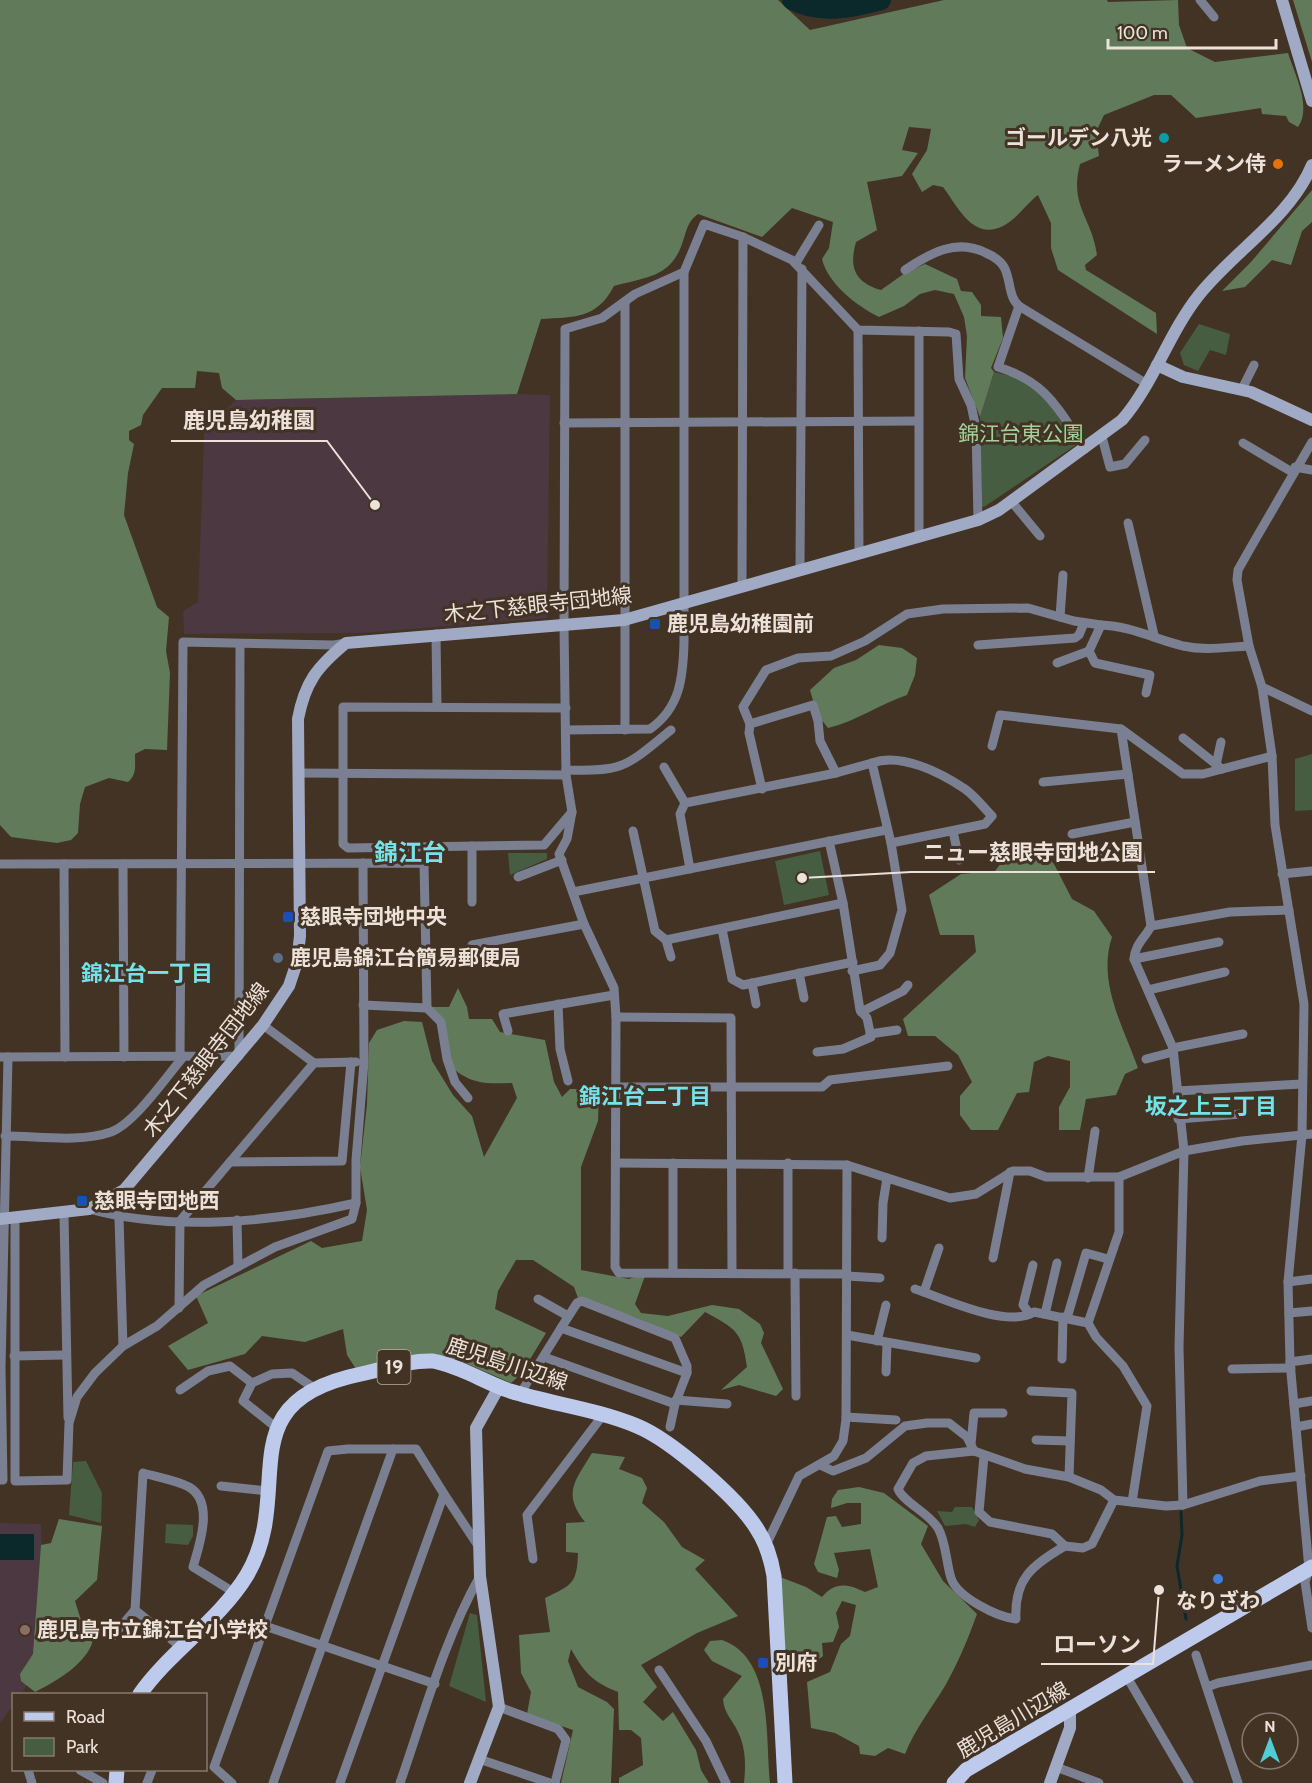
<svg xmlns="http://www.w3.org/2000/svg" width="1312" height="1783" viewBox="0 0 1312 1783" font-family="Cabin,'Noto Sans JP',sans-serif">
<rect width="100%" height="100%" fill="#423325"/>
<g fill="#4b3841">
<path d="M517 394 550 395 547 618 363 633 184 634 183 611 198 602 205 407 227 408 236 400Z"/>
<path d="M0 1523 41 1524 43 1594 50 1650 21 1694H14L13 1705 0 1723Z"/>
</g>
<g fill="#465d41">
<path d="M1199 324 1230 334 1226 355 1210 350 1198 371 1184 365 1180 353Z"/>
<path d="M994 372 1019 378 1044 396 1076 445 984 507 982 506 980 417Z"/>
<path d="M1312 754V810L1295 811V759Z"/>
<path d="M820 851 829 895 784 905 775 861Z"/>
<path d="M508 853H547V859L510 875Z"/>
<path d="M86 1461 102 1493 101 1523 69 1515 73 1462Z"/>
<path d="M955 1507H972L979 1520 975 1527 966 1524 945 1526 937 1511 952 1512Z"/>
<path d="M166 1524 193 1525V1536L188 1545 165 1543Z"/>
<path d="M470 1613 477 1615 486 1702 449 1686Z"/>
</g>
<g fill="#617b5a">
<path d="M0 0H778L810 30 944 0H1107L1108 2 1178 0 1179 25 1187 48 1215 62 1288 53C1295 75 1312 107 1298 127L1289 122 1286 116 1262 114 1261 108 1196 118 1171 95H1154L1104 115 1096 132 1099 156 1080 164C1069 206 1092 217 1097 255L1085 265 1086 270 1156 313 1157 334 1058 270 1051 248V223L1038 195C1027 203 1016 220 1003 226 973 241 958 207 943 187L933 185 922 192 912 174 927 150 931 129 909 127 902 150 918 153 902 176 867 182 877 230 856 242C849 267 854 282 881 290L905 273 925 264 957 279 961 291 972 292 981 305V316L1001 317 1003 338 991 368 994 372 980 417 965 378 967 336 964 317 954 294 935 290 920 294 904 306 879 317C857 306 828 284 822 259L829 248 833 222 792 208 762 237 698 214C688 221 687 229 683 241 672 277 647 277 614 286 597 319 574 317 541 319L517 394 236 400 222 388 219 373 197 371 195 388H162L143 415 141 425 129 431V440L134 444 128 473 124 515 157 607 169 617 166 651 170 673 167 750 145 749 135 754C135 765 137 775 128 782L109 778 85 787 80 804 78 833 71 840 57 843 11 837 0 825Z"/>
<path d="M1293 0H1312V62Z"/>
<path d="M1312 190V222L1302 231 1291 265 1272 260 1245 287 1222 291 1251 262Z"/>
<path d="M879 645 902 648 917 658 915 675 907 695C880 704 857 721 828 728L817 714 810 690 834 668 856 660Z"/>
<path d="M1033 840 1054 864 1072 899 1094 911 1112 937C1097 982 1123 1026 1138 1068L1125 1074 1116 1095 1086 1099 1080 1130H1059V1107L1070 1087V1061L1048 1056 1034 1062 1029 1092 1017 1093 998 1130H971L960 1115V1096L972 1082 958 1055 935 1036H908L903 1019 976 952 974 935H940L929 895 961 874 995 871 1008 854Z"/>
<path d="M458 988 467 1007 469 1019H492L500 1032 545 1040 554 1082 562 1097 570 1089H599L598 1121 581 1167V1270L629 1279 646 1273 635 1304 641 1313 668 1316 712 1305 739 1309 760 1324 764 1333 761 1343 783 1389 776 1396 739 1385 721 1390 747 1367C742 1331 736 1329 705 1312L681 1337 637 1318 578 1298 574 1287 533 1260H516L498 1291 495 1309 546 1333 521 1374 511 1383 456 1359 404 1356 356 1369 347 1355 343 1329 305 1342 262 1336 245 1354 188 1370 168 1346 208 1323 196 1296 311 1241 322 1248 362 1241 367 1210 360 1167 367 1104 369 1043 377 1030 404 1021 422 1022 432 1061 453 1095 472 1116 484 1157 517 1098 512 1083C484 1084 470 1084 449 1065L445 1022 429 1007H449Z"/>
<path d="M592 1453 625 1457 619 1469 642 1478 647 1488 642 1503 664 1522 682 1547 705 1560 695 1569 738 1616 697 1633 641 1665 657 1687 643 1702 663 1721 673 1712 696 1750 701 1770 709 1783H619V1778L643 1765 641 1738 631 1730H619L618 1692C592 1682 584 1672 571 1649L568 1661 578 1687 607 1702 614 1709 611 1783H561L573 1730 527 1714 531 1692 521 1673 519 1635 550 1632 545 1598C572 1585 577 1584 578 1553L566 1552V1523L585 1522C562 1493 575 1481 592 1453Z"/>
<path d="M859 1487 884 1493 928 1526 921 1544 943 1581 977 1614C968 1639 958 1663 945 1686 931 1709 915 1729 905 1754L888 1748 875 1756 860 1754 859 1746 835 1733 811 1728 807 1682 830 1672 841 1644 850 1636 856 1605 842 1601 836 1613 839 1627 833 1642 822 1643 823 1656 808 1667H791V1651L785 1649 780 1577 806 1587 822 1597C835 1581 848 1584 865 1592L878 1587 870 1549 834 1553 839 1570 837 1578 818 1572 814 1564 827 1517 836 1516 842 1527 861 1524V1503H847L831 1508 832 1499 838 1490Z"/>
<path d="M59 1519 102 1526 97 1580 75 1601 80 1617 94 1636C90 1662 57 1681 35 1692L21 1681 20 1674 33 1654 41 1545 51 1543Z"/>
<path d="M722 1640C774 1658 765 1738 770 1783H744C746 1764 746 1746 736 1728 730 1717 724 1712 723 1699L742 1676 712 1661 704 1650 710 1641Z"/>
</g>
<rect fill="#0b292b" x="0" y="1534" width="34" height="26"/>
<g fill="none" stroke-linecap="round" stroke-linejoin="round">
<path stroke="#0b292b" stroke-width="3" d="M1181 1512 1182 1535 1177 1566 1186 1619"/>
<path stroke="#0b292b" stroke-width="20" d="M792 0C820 15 852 8 881 0"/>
<g stroke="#7a8091" stroke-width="9">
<path d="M1200 0 1214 17"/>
<path d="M796 263 819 225"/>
<path d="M905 270C930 253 957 238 986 253 993 256 1000 260 1004 267 1011 279 1008 297 1019 306L1147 384"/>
<path d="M625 302V730"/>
<path d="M1019 306 998 367C1047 382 1058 409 1085 449"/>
<path d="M858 330 859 553"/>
<path d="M919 331V535"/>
<path d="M1242 389 1254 365"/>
<path d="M564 423 918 421"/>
<path d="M1102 437 1110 467 1125 464 1145 440"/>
<path d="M1312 442 1251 547 1238 570 1237 580 1249 646 1262 687 1272 756 1275 825 1304 1004 1302 1135 1288 1282 1290 1362 1309 1569 1305 1582 1312 1628"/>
<path d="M1243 443 1292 472"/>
<path d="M1295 467 1312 470"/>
<path d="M1011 501 1040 536"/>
<path d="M1128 523 1154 635"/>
<path d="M800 568 802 269"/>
<path d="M742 586 743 237"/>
<path d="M1060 617 1063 575"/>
<path d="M436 634 437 707"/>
<path d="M978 645 1075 638 1079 635 1084 623"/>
<path d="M1057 663 1089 651"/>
<path d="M1262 687 1312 711"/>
<path d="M1146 693 1150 675 1095 663 1089 651 1101 625C1130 626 1155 639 1183 646 1206 651 1227 647 1249 646"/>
<path d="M566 708 343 707V844L348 848 544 845 572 812"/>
<path d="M750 724 813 705 818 721 820 741 836 773"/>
<path d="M1121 729 1151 926C1145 938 1135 944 1134 959L1173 1048 1184 1151 1179 1347 1183 1505"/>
<path d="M566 730 650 729C680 708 683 678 684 643V272"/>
<path d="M1183 738 1222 769"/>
<path d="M992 746 1000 715 1121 729 1183 774H1203L1272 756"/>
<path d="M872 763C901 752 941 773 965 789 975 796 984 808 992 816L985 824 891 843"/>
<path d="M1216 765 1221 742"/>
<path d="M664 767 685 803"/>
<path d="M566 770C625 772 626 766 671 730"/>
<path d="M299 773 566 775"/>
<path d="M1043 782 1128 774"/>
<path d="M762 789 749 733 750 724 743 707 766 670 798 658 831 656 865 641 907 614 943 609 1028 608 1074 621 1101 625"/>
<path d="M633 831 655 931 666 940 843 903"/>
<path d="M953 831 959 860"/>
<path d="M1072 834 1135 822"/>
<path d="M472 846V902"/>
<path d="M1068 856 1138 846"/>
<path d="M0 864 424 863 427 1008 363 1005"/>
<path d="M64 864 65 1057"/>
<path d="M123 864 124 1057"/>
<path d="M690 869 680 814 685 803 836 773 872 763 891 843 902 910 890 953 880 965 852 971"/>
<path d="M1282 874 1312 871"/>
<path d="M518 877 562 860"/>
<path d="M573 892 886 830"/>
<path d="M1151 926 1230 912 1289 910"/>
<path d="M722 929 732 979 743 985 853 962"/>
<path d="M666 940 671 957"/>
<path d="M472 945 584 924"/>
<path d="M1134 959 1219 942"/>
<path d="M799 973 804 998"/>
<path d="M752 983 756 1004"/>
<path d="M1148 990 1225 972"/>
<path d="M558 1004 560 1049 568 1081"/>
<path d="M427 1008 441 1022 447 1059 455 1082 468 1098"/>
<path d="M861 1012 903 991 908 985"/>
<path d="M616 1017 731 1018 732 1273"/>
<path d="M263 1025 314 1063 356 1062"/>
<path d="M508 1031 503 1014 614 995"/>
<path d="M870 1034 897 1030"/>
<path d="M1173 1048 1243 1034"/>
<path d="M817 1052 843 1049 871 1037 867 1018 860 1010 843 903 829 841"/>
<path d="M0 1057 239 1056 240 644"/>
<path d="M180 1057 183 642 334 645 346 643"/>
<path d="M1146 1059 1173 1052"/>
<path d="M615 1087H822L830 1080 948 1066"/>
<path d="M1177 1091 1302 1084"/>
<path d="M1178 1119 1241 1114"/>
<path d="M5 1136C38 1136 79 1143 111 1132 135 1123 166 1077 184 1056"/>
<path d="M230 1162 342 1161 351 1062"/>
<path d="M616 1163 847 1165 950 1198 976 1194 1013 1171H1030L1046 1177H1119L1184 1151 1242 1141 1312 1134"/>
<path d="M673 1163V1273"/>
<path d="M788 1163V1273"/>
<path d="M1088 1178 1095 1131"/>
<path d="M89 1209C172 1232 273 1222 356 1203"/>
<path d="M64 1214 68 1418"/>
<path d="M15 1218V1481L67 1480 69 1423 77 1397 95 1373 123 1346 157 1326 204 1285 275 1247 352 1219 356 1203V1160L364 1062 363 863"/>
<path d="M119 1218 123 1346"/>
<path d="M237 1220 238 1267"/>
<path d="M882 1238 883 1203 887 1178"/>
<path d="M993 1258 1010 1172"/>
<path d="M795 1273 796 1396"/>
<path d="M847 1274 619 1273 615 1267 616 1017 614 988 584 924 559 854 567 839 572 812 566 775 564 625 565 329 602 318 635 294 684 272 704 224 743 237 792 260 858 330 949 332 956 334 959 379 971 405 976 428 978 520"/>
<path d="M847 1276 880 1278"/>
<path d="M1288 1282 1312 1279"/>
<path d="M915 1289C943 1298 1007 1329 1034 1312L1088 1323 1096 1337 1123 1366 1147 1406 1132 1502"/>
<path d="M924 1292 939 1248"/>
<path d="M538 1299 568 1316"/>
<path d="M179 1308 180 1221 314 1063"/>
<path d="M1289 1313 1312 1311"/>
<path d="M1030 1314 1023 1305 1033 1265"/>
<path d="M1045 1314 1057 1263"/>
<path d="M1067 1318 1086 1253 1108 1259"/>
<path d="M1088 1323 1119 1232V1177"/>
<path d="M561 1328 577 1303 582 1301 675 1338 687 1366V1373"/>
<path d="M847 1335 976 1358"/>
<path d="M877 1341 886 1305"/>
<path d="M14 1356 65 1355"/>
<path d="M1062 1359 1063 1317"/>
<path d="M1290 1362 1312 1359"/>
<path d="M1232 1369 1291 1368"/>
<path d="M886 1372 887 1343"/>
<path d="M180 1390 208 1371 230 1366 252 1383"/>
<path d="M1031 1391 1072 1393 1069 1477"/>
<path d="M520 1394 561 1328 687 1373 675 1404 544 1357"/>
<path d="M676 1400 727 1404"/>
<path d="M1294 1404 1312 1401"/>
<path d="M846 1417 896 1420"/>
<path d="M670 1427 675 1404"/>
<path d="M1296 1427 1312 1424"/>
<path d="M278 1429 243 1401 252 1383 272 1374 292 1373 314 1388"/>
<path d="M1036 1440 1070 1441"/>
<path d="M971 1444 974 1413H1003"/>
<path d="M984 1456 979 1512 990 1522 1052 1534 1065 1546 1083 1548 1092 1544 1114 1500"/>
<path d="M820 1465 833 1471 866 1458 905 1426 927 1423H949L967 1437 974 1451"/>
<path d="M0 1480H3L1 1368 8 1057"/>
<path d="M221 1486 268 1491"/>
<path d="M444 1494 479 1547"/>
<path d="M766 1545 799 1476 834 1456 843 1441 846 1419 847 1165"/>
<path d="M1065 1546C1032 1565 1014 1579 1016 1619 997 1617 957 1597 951 1578 946 1562 946 1542 938 1528 928 1512 904 1503 898 1489L913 1463 926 1456 974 1451 1025 1469 1069 1477 1101 1490 1114 1500 1166 1506 1183 1505 1260 1481 1301 1476"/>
<path d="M533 1559 527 1515 603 1415"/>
<path d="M265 1626 435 1684"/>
<path d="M113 1636 135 1610"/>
<path d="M182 1648 135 1610 143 1473C157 1477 176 1480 189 1487 215 1502 199 1546 193 1567L235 1593"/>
<path d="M1196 1655 1238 1783"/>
<path d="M659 1670 706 1741 726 1783"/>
<path d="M1127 1677 1189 1783"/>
<path d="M1207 1687 1218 1683 1312 1665"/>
<path d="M499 1707 558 1729 566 1740 555 1783"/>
<path d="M479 1759 550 1783"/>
<path d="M1056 1767 1099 1783"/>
<path d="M28 1770 32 1783"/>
<path d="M80 1770 103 1783"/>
<path d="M147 1783 152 1770"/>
<path d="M232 1783 214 1767 328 1451 348 1449H416L444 1494 340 1783"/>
<path d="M273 1783 393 1449"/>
<path d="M400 1783C424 1714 444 1640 480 1576"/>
</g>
<g stroke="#a0aac5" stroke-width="12">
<path d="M1282 0 1312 101"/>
<path d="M1157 365 1183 377 1251 392 1312 420"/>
<path d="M0 1219 89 1209 124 1190 263 1025 289 986 297 962 300 936 298 719C305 682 317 667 346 643L624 620 978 520 999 510 1122 420C1154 383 1168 334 1199 295 1234 251 1290 218 1312 165"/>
<path d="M470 1783 499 1707 480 1576 476 1428 499 1387"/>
<path d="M1050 1783 1070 1728V1710"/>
</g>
<g stroke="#bdcaec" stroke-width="15">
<path d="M140 1694C170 1651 219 1621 247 1575 297 1490 224 1402 361 1374 384 1369 410 1360 433 1361 460 1366 484 1382 510 1391 551 1404 596 1409 637 1426 671 1440 738 1498 757 1529 767 1544 771 1559 774 1576L785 1783"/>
<path d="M116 1783 117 1770"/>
<path d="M954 1783 966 1770 1312 1567"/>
</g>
</g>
<circle fill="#0f9aa8" stroke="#423325" stroke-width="2" cx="1164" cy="138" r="6"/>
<circle fill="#e8710a" stroke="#423325" stroke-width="2" cx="1278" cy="164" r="6"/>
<g fill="#1a4fb4" stroke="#423325" stroke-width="2">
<rect x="649" y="618" width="12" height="12" rx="3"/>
<rect x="282" y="911" width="12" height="12" rx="3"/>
<rect x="76" y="1195" width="12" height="12" rx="3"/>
<rect x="757" y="1657" width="12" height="12" rx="3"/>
</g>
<circle fill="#5c6f8a" stroke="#423325" stroke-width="2" cx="278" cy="958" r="6"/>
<circle fill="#3f7fe0" stroke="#423325" stroke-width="2" cx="1218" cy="1579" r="6"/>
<circle fill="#8d6e63" stroke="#423325" stroke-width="2" cx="25" cy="1630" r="6"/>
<g text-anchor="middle" stroke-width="6" stroke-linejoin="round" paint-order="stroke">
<rect fill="#423325" stroke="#b9aea3" stroke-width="1.5" x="377.5" y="1350" width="33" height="34" rx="4.5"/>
<g font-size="20" font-weight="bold" fill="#ece2d9">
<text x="394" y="1374">19</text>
</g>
<g font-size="21" font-weight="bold" fill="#ece2d9" stroke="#423325" text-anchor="start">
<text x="1152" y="145" text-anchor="end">ゴールデン八光</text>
<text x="1266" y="171" text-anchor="end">ラーメン侍</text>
<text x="667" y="631">鹿児島幼稚園前</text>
<text x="300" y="924">慈眼寺団地中央</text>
<text x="290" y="965">鹿児島錦江台簡易郵便局</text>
<text x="94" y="1208">慈眼寺団地西</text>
<text x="1218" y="1608" text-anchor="middle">なりざわ</text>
<text x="37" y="1637">鹿児島市立錦江台小学校</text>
<text x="775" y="1670">別府</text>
</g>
<g font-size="21" fill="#a5d199" stroke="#423325">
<text x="1021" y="441">錦江台東公園</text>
</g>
<g font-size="21" fill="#ece2d9" stroke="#423325">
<text transform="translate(538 605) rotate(-6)" y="7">木之下慈眼寺団地線</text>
<text transform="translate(206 1060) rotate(-52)" y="7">木之下慈眼寺団地線</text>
<text transform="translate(507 1364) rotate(18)" y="7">鹿児島川辺線</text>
<text transform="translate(1013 1720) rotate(-31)" y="7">鹿児島川辺線</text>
</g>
<g font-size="22" font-weight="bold" fill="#75e1e8" stroke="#423325">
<text x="147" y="981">錦江台一丁目</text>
<text x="645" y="1104">錦江台二丁目</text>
<text x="1211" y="1114">坂之上三丁目</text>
</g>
<g font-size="24" font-weight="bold" fill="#75e1e8" stroke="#423325">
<text x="410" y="861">錦江台</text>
</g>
</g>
<path fill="none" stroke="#ece2d9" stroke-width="2" d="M375 505L327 441H171M802 878L911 872H1155M1159 1590L1153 1664H1041"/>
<g fill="#ece2d9" stroke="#423325" stroke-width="2">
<circle cx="375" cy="505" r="6"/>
<circle cx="802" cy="878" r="6"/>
<circle cx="1159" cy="1590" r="6"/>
</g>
<g font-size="22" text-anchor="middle" font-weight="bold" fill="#ece2d9" stroke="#423325" stroke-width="6" stroke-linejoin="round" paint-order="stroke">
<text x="249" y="428">鹿児島幼稚園</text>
<text x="1033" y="860">ニュー慈眼寺団地公園</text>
<text x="1097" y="1652">ローソン</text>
</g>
<rect x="12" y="1693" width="195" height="78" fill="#423325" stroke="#86796d" stroke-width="1.5"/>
<rect x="24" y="1712" width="30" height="9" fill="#bdcaec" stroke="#86796d" stroke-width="1.5"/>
<text x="66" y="1723" font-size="18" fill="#ece2d9">Road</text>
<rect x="24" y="1738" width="30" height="18" fill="#465d41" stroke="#86796d" stroke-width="1.5"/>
<text x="66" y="1753" font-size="18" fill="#ece2d9">Park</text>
<g transform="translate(1270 1741)"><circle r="28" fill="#423325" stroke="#86796d" stroke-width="1.5"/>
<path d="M0-4.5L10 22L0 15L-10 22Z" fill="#51ccd4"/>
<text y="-9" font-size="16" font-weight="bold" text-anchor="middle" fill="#ece2d9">N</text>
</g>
<path d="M1108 39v9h168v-9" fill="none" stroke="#ece2d9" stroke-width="3"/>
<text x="1117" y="39" font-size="18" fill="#ece2d9" stroke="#423325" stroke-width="4.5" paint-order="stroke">100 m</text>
</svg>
